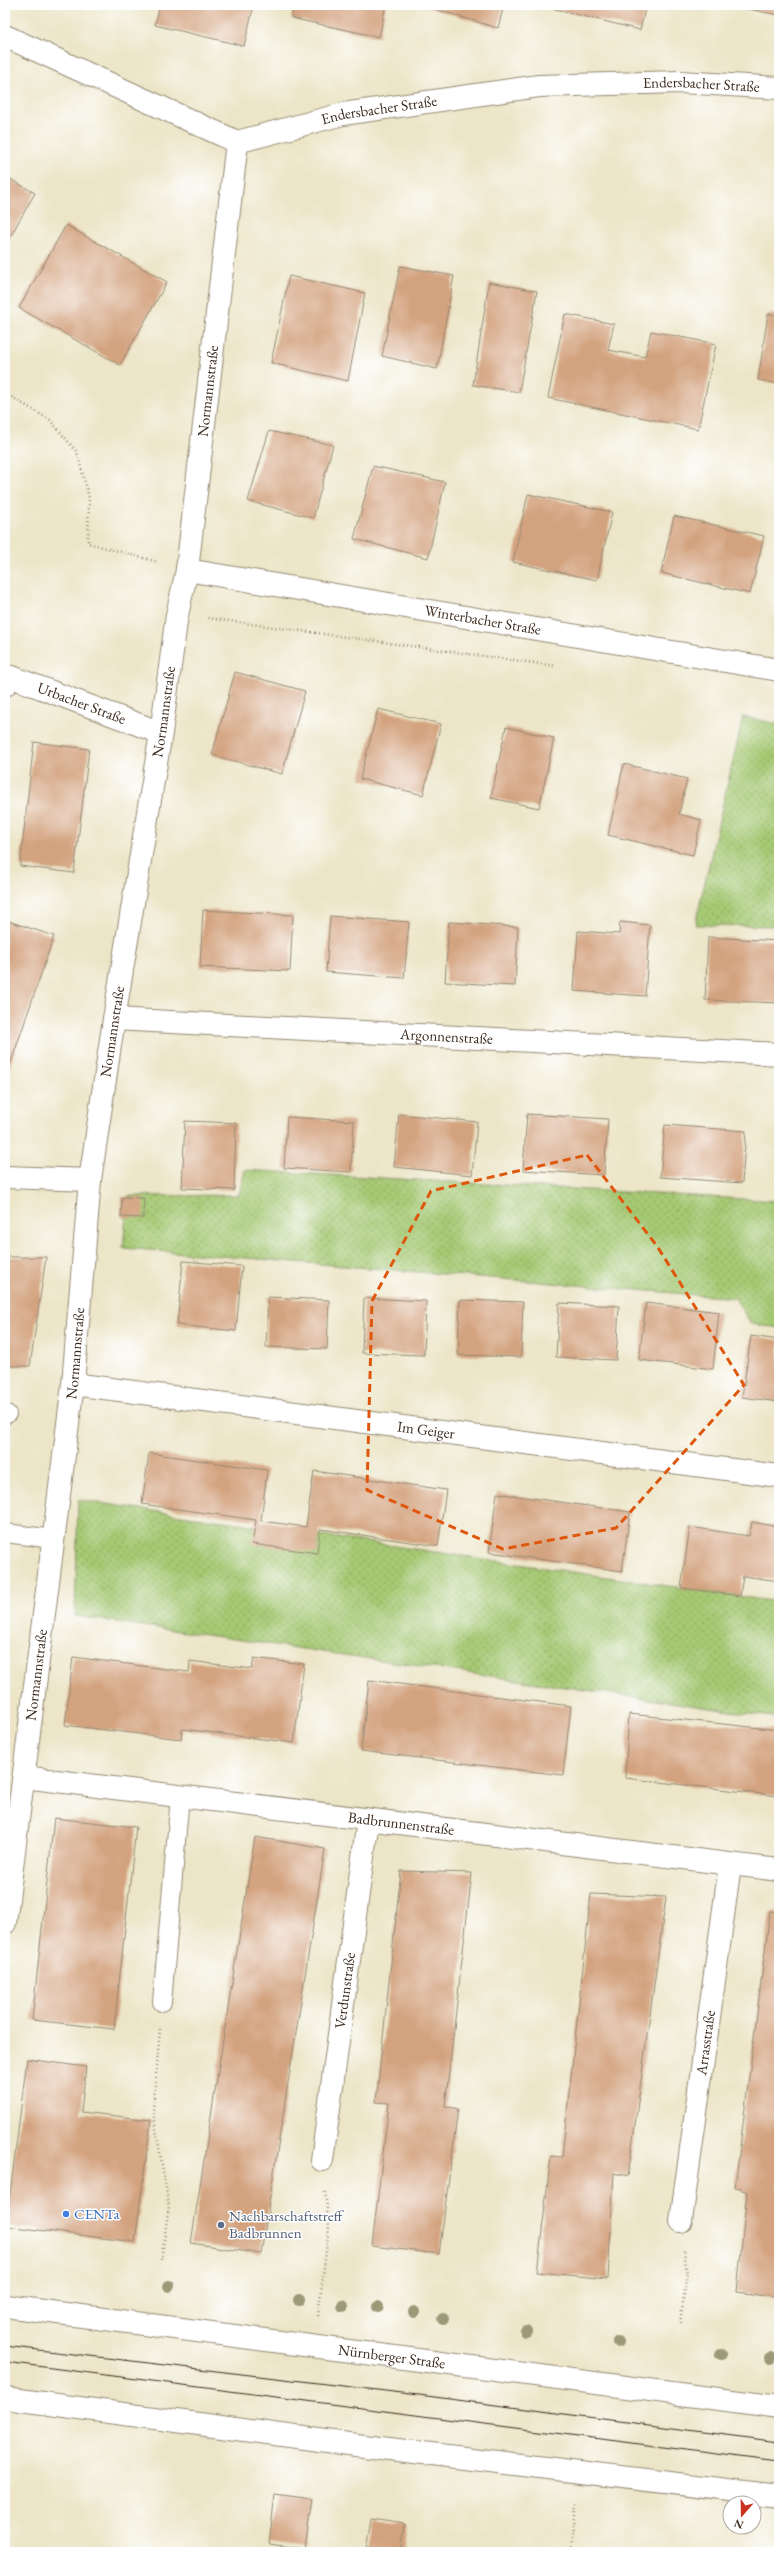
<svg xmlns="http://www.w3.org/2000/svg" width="784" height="2557" viewBox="0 0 784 2557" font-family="'EB Garamond',serif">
<defs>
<pattern id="garden-dots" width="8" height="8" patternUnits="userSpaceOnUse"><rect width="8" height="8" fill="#a6c973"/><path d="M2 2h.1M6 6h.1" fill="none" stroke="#88a35e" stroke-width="1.8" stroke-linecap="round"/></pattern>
</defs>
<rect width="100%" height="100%" fill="#fff"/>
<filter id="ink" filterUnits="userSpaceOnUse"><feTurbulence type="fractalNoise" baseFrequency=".025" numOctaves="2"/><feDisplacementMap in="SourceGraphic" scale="8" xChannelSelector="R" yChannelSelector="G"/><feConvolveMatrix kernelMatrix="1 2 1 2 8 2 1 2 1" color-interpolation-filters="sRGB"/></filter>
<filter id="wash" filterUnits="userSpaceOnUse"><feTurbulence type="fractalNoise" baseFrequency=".012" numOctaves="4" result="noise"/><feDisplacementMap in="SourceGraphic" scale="16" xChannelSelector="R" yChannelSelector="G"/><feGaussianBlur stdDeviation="0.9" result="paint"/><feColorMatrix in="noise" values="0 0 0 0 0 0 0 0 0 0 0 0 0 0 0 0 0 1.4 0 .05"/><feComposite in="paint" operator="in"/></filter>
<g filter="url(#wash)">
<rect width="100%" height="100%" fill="#ece5c7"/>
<g fill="url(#garden-dots)" stroke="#707a48">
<path d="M743 717 779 724V926L695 925Z"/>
<path d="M245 1170 779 1201V1328L751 1324 735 1298 123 1248 128 1196 239 1195Z"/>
<path d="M78 1500 779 1602V1718L75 1616Z"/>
</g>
<g id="blocks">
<g fill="#d3a27e">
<path d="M160 5H254L244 46 155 25Z"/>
<path d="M294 5H386L379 37 291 18Z"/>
<path d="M421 5H504L498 28Z"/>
<path d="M552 5H646L640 30 551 8Z"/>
<path d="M733 5H779V15L733 6Z"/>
<path d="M5 176 35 193 5 246Z"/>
<path d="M66 225 167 282 120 365 19 308Z"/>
<path d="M400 266 454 276 437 369 382 356Z"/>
<path d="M289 276 365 293 348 381 271 363Z"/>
<path d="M489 282 537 291 519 392 473 385Z"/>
<path d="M565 314 614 324 608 350 645 357 651 331 716 344 698 429 548 398Z"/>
<path d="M768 314 779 315V384L758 380Z"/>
<path d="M269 431 333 445 313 518 248 501Z"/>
<path d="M373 466 445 482 428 558 354 539Z"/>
<path d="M528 494 612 512 597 580 513 562Z"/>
<path d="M674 516 764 536 750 594 661 573Z"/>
<path d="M235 672 305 691 282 774 212 755Z"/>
<path d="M378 709 441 724 423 795 360 779Z"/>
<path d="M506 727 554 738 539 808 491 798Z"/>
<path d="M34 742 89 749 74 873 20 866Z"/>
<path d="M624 764 687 779 679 814 701 820 693 855 608 835Z"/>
<path d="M203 910 293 915 290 971 200 967Z"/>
<path d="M330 916 409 922 404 978 326 972Z"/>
<path d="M5 920 54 936 5 1080Z"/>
<path d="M449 922 518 927 515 986 445 982Z"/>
<path d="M620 922 650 925 645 996 574 991 578 931 619 934Z"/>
<path d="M708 937 779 941V1003L705 1000Z"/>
<path d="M399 1114 477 1122 472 1175 394 1167Z"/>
<path d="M527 1114 608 1119 604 1175 523 1170Z"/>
<path d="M287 1117 354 1121 351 1172 284 1168Z"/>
<path d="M185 1121 236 1123 234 1190 182 1188Z"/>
<path d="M665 1125 746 1131 742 1183 660 1177Z"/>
<path d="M122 1197 144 1198 143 1218 121 1217Z"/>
<path d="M5 1257H46L30 1366H5Z"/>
<path d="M183 1261 242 1266 236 1331 177 1325Z"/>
<path d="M268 1297 329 1300 327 1349 266 1347Z"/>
<path d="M364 1298 426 1301 424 1355 362 1353Z"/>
<path d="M460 1300 523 1302 521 1357 458 1355Z"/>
<path d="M559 1303 619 1306 616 1360 556 1357Z"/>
<path d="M646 1303 719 1312 713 1369 639 1360Z"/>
<path d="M751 1336 779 1340V1402L742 1397Z"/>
<path d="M149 1453 267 1470 261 1521 306 1527 314 1471 446 1490 438 1546 320 1529 317 1553 252 1544 256 1520 142 1504Z"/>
<path d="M497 1493 630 1512 622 1571 489 1552Z"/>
<path d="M752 1522 779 1527V1581L743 1576 740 1596 681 1588 690 1527 749 1536Z"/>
<path d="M73 1657 189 1672 190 1661 252 1669 254 1658 304 1664 294 1743 182 1729 181 1739 65 1725Z"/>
<path d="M369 1680 571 1706 563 1775 361 1751Z"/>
<path d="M629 1714 779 1730V1796L625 1778Z"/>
<path d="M54 1818 136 1827 114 2029 32 2020Z"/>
<path d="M255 1837 325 1849 261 2254 191 2243Z"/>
<path d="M401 1871 472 1873 445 2106 458 2109 439 2254 372 2246 389 2103 376 2102Z"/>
<path d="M591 1894 666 1897 628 2176 614 2173 608 2279 537 2272 551 2156 562 2157Z"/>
<path d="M770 1911 779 1912V2298L737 2292 747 2192 735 2187Z"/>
<path d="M27 2059 86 2067 81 2112 151 2120 135 2242 6 2226Z"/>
<path d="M275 2494 312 2499 305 2549 269 2544Z"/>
<path d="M371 2518 405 2523 401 2552H366Z"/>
</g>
</g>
</g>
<g filter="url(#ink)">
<use href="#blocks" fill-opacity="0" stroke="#948872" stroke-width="1"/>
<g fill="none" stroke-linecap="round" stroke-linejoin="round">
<g stroke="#948872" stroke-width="20">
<g id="lane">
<path d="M5 1414H7"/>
<path d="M5 1533 54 1539"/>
<path d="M162 2002 180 1796"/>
</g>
</g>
<g stroke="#948872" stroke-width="24">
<g id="street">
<path id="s1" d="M5 36 237 142 343 114 539 86 680 82 779 88"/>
<path id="s2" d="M187 570 779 670"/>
<path id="s3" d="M5 685 12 677 161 733"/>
<path id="s4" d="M114 1019 779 1054"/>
<path d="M5 1177 90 1180"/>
<path id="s5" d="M73 1384 779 1476"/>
<path id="s6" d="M24 1777 779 1870"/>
<path id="s7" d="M5 1923 73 1384 90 1180 114 1019 161 733 177 615 187 570 237 142"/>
<path id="s8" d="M322 2160 368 1820"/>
<path id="s9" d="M681 2221 730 1865"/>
</g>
</g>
<g stroke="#948872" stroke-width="24">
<g id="secondary">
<path id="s10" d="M5 2306 779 2407"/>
<path d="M5 2398 356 2445 779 2496"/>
</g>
</g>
<g stroke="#948872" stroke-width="2.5" stroke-dasharray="1 3" stroke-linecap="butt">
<path d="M5 393 50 420 77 452 89 498 88 543 158 562"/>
<path d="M208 618 556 666"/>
<path d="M160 2029 153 2111 169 2206 161 2260"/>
<path d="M318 2316 329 2227 325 2190"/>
<path d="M680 2323 687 2274 684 2250"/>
<path d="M571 2552 575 2503"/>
</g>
<use href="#lane" stroke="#fff" stroke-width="18"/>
<use href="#street" stroke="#fff" stroke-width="22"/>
<use href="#secondary" stroke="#fff" stroke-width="22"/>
<g stroke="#3b2a1e" stroke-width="1">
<path d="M5 2346 419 2395 779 2442"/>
<path d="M5 2362 779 2462"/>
</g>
</g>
<g fill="#9c9978">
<circle cx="169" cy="2286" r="6"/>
<circle cx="299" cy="2300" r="6"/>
<circle cx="343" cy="2306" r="6"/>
<circle cx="378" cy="2307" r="6"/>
<circle cx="414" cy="2312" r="6"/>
<circle cx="443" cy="2319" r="6"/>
<circle cx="526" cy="2331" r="6"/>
<circle cx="618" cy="2342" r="6"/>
<circle cx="721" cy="2354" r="6"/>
<circle cx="770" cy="2358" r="6"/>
</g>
</g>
<path fill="none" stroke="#df570d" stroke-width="3" stroke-dasharray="8 5" stroke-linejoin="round" d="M587 1155 657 1246 744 1385 616 1528 503 1549 367 1490 372 1301 431 1191Z"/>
<circle fill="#3f7fe0" stroke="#fff" stroke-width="1.5" cx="66" cy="2214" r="4"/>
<circle fill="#5c6f8a" stroke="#fff" stroke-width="1.5" cx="221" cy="2225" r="4"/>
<g text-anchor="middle" stroke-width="3" stroke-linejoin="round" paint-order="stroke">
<g font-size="15" fill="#3b2a1e" stroke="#fff">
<text dy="5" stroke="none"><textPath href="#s1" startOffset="725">Endersbacher Straße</textPath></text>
<text dy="5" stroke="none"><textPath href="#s1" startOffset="401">Endersbacher Straße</textPath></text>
<text dy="5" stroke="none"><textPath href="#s7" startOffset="1546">Normannstraße</textPath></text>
<text dy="5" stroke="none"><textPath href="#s2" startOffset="300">Winterbacher Straße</textPath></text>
<text dy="5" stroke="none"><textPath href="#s3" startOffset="85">Urbacher Straße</textPath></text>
<text dy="5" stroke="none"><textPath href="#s7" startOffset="1222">Normannstraße</textPath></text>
<text dy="5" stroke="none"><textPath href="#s7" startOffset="898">Normannstraße</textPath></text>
<text dy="5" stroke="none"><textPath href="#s4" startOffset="333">Argonnenstraße</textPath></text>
<text dy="5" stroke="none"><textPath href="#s7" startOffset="574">Normannstraße</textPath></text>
<text dy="5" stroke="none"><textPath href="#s5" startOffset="356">Im Geiger</textPath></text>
<text dy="5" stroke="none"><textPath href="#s7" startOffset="250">Normannstraße</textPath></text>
<text dy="5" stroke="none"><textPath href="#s6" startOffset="380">Badbrunnenstraße</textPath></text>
<text dy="5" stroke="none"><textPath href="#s8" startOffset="171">Verdunstraße</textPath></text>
<text dy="5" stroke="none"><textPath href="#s9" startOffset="180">Arrasstraße</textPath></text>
<text dy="5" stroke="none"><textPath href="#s10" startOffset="390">Nürnberger Straße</textPath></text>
</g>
<g font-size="15" fill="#366cbe" stroke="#fff" text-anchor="start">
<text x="74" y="2219">CENTa</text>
</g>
<g font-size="15" fill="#4e5e75" stroke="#fff" text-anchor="start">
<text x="229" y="2221">Nachbarschaftstreff<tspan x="229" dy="17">Badbrunnen</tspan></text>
</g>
</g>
<rect width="784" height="2557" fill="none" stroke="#fff" stroke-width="20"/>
<g transform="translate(742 2515) rotate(200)"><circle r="19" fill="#ffffff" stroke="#b1aaa5"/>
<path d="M0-3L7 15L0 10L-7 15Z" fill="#c8321e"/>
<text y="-6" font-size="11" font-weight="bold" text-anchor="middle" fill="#3b2a1e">N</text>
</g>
</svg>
